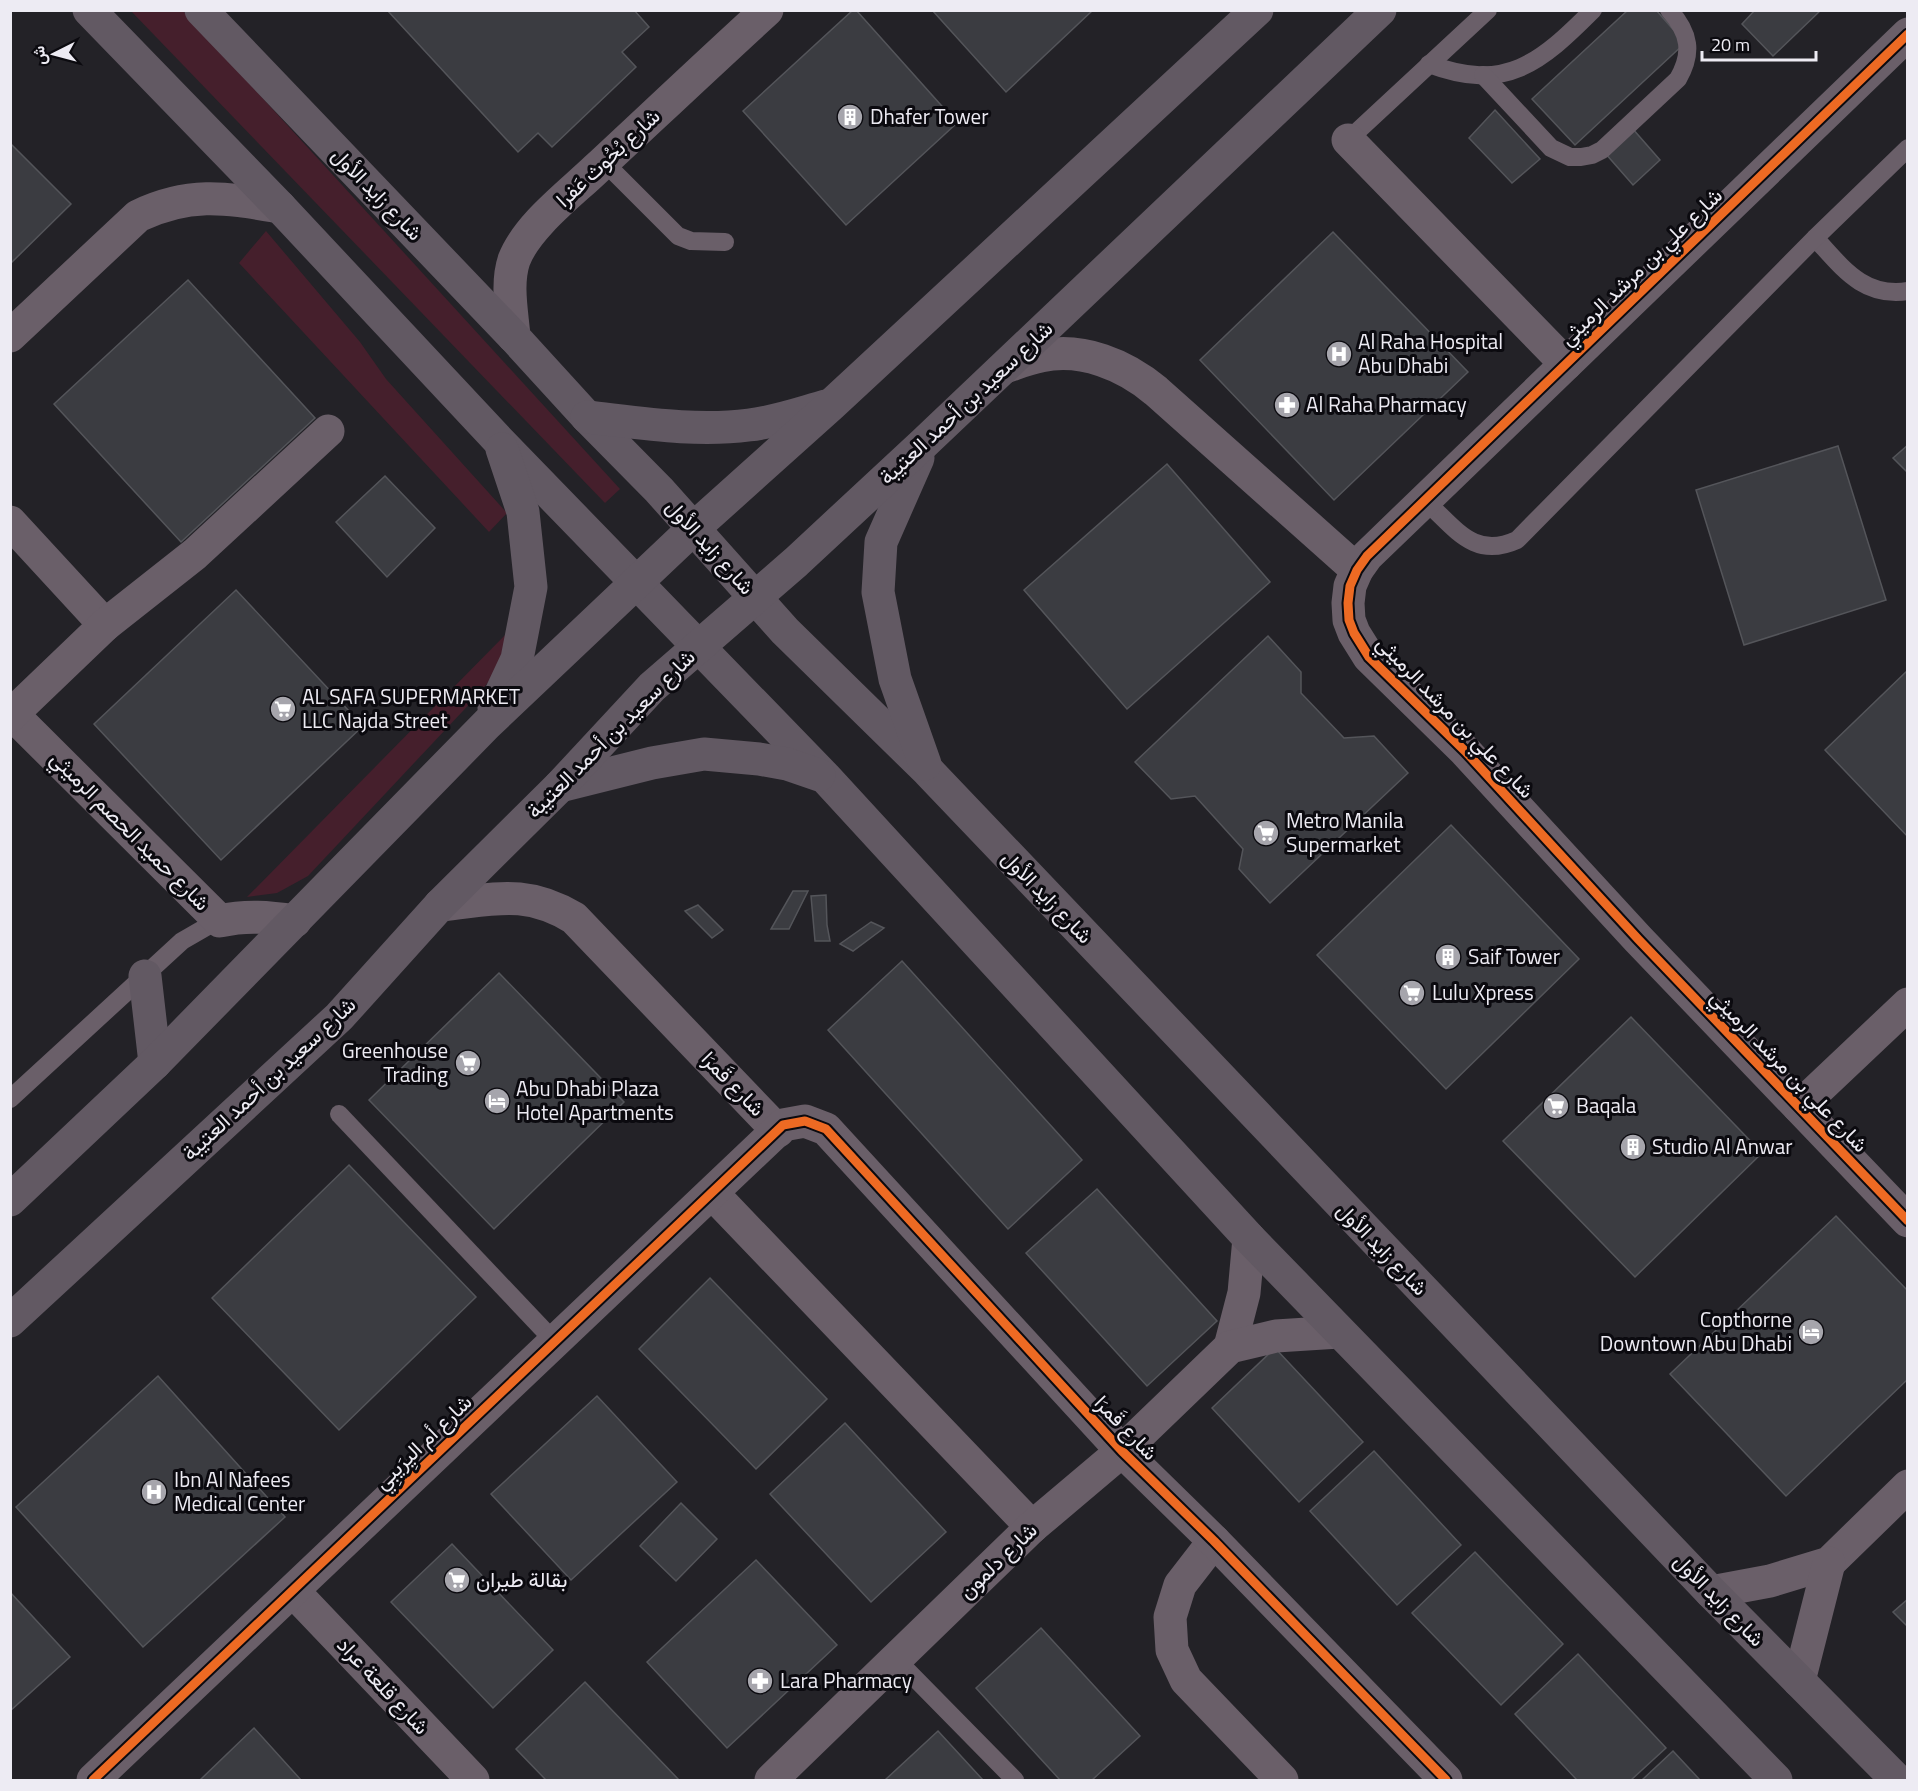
<svg xmlns="http://www.w3.org/2000/svg" width="1918" height="1791" viewBox="0 0 1918 1791" font-family="'Titillium Web',Vazirmatn,sans-serif">
<rect width="100%" height="100%" fill="#232227"/>
<g fill="#451f2c">
<path d="M131 11H183L620 489 605 503Z"/>
<path d="M266 231 360 342 386 379 507 513 489 532 239 263Z"/>
<path d="M513 627 501 666 477 696 308 876 277 893 247 897Z"/>
</g>
<g fill="#3b3c41" stroke="#54555a" stroke-width="1.5">
<path d="M387 10H634L649 27 622 52 636 67 552 147 538 133 518 152Z"/>
<path d="M853 10H856L957 123 846 225 743 111Z"/>
<path d="M932 10H1093L1006 92Z"/>
<path d="M1628 10H1656L1685 43 1575 145 1532 99Z"/>
<path d="M1755 10H1820V11L1773 56 1742 24Z"/>
<path d="M1495 110 1540 159 1512 183 1469 138Z"/>
<path d="M1632 128 1660 160 1633 185 1605 153Z"/>
<path d="M10 143 71 204 10 264Z"/>
<path d="M1333 232 1468 372 1334 500 1200 360Z"/>
<path d="M188 280 315 418 181 542 54 404Z"/>
<path d="M1908 445V473L1893 458Z"/>
<path d="M1838 446 1886 600 1744 645 1696 490Z"/>
<path d="M1167 464 1270 582 1127 709 1024 590Z"/>
<path d="M385 476 435 528 387 577 336 522Z"/>
<path d="M236 590 363 726 221 860 94 724Z"/>
<path d="M1268 636 1301 672V693L1344 738 1374 736 1408 773 1270 903 1239 869 1243 849 1195 796 1171 799 1135 762Z"/>
<path d="M1908 670V837L1825 750Z"/>
<path d="M1451 825 1579 959 1446 1089 1317 955Z"/>
<path d="M793 891H808L789 929H771Z"/>
<path d="M826 895 827 925 830 941H815L811 896Z"/>
<path d="M698 905 723 930 712 938 685 911Z"/>
<path d="M871 922 884 928 853 951 840 944Z"/>
<path d="M902 961 1082 1160 1008 1229 828 1030Z"/>
<path d="M499 973 624 1102 494 1229 369 1100Z"/>
<path d="M1631 1017 1762 1153 1635 1277 1503 1141Z"/>
<path d="M349 1165 476 1297 339 1430 212 1298Z"/>
<path d="M1097 1189 1217 1321 1147 1386 1026 1253Z"/>
<path d="M1836 1216 1908 1291V1379L1786 1496 1670 1374Z"/>
<path d="M710 1278 827 1399 756 1469 639 1349Z"/>
<path d="M1275 1348 1363 1442 1299 1502 1212 1408Z"/>
<path d="M158 1376 285 1517 143 1647 16 1507Z"/>
<path d="M597 1396 677 1482 571 1580 491 1494Z"/>
<path d="M845 1423 946 1532 871 1602 770 1494Z"/>
<path d="M1374 1451 1461 1545 1397 1605 1310 1511Z"/>
<path d="M681 1503 717 1539 676 1581 640 1546Z"/>
<path d="M452 1544 553 1650 493 1708 391 1602Z"/>
<path d="M1475 1552 1563 1644 1501 1705 1412 1613Z"/>
<path d="M756 1560 837 1645 727 1748 647 1662Z"/>
<path d="M10 1592 70 1657 10 1711Z"/>
<path d="M1908 1599V1627L1893 1612Z"/>
<path d="M1041 1628 1140 1736 1092 1780H1060L976 1688Z"/>
<path d="M1578 1654 1666 1748 1631 1780H1577L1515 1714Z"/>
<path d="M585 1682 679 1780H546L516 1749Z"/>
<path d="M254 1728 301 1780H200Z"/>
<path d="M938 1731 983 1780H885Z"/>
<path d="M1673 1751 1700 1780H1642Z"/>
</g>
<g fill="none" stroke-linecap="round" stroke-linejoin="round">
<g stroke="#6a5f69" stroke-width="18">
<path d="M1429 64C1506 93 1540 63 1593 10"/>
<path d="M1483 75 1551 148 1570 157H1581L1592 155 1602 150 1678 79C1693 53 1690 33 1669 10"/>
<path d="M1348 140 1488 10"/>
<path d="M604 162 678 236 691 241 725 242"/>
<path d="M1815 238C1842 267 1863 298 1908 291"/>
<path d="M1425 501C1455 527 1473 560 1517 540L1815 238 1908 148"/>
<path d="M10 1099 182 941 208 926 220 921"/>
<path d="M339 1114 555 1342"/>
<path d="M896 1659 1015 1780"/>
</g>
<g stroke="#6a5f69" stroke-width="33">
<path d="M1908 34 1367 556 1357 570 1350 586 1348 603 1349 620 1354 633 1369 657 1465 751 1638 939 1908 1221"/>
<path d="M1348 140 1566 364"/>
<path d="M10 336 138 216C190 191 226 198 280 207"/>
<path d="M514 337C512 312 506 284 514 260 527 226 570 194 596 169 653 116 709 63 767 10"/>
<path d="M1005 367C1017 363 1029 358 1041 356 1082 347 1125 365 1156 391L1357 570"/>
<path d="M10 522 105 625"/>
<path d="M12 714 220 921C246 915 269 917 295 921"/>
<path d="M10 716 105 625 195 554 328 431"/>
<path d="M440 905C493 900 524 888 574 918L778 1131"/>
<path d="M1799 1107 1908 1004"/>
<path d="M712 1193 1032 1527"/>
<path d="M1230 1347 1244 1293 1249 1238"/>
<path d="M1214 1541 1180 1585 1170 1617 1172 1650 1186 1680 1282 1780"/>
<path d="M293 1591 473 1780"/>
<path d="M1711 1592 1770 1581 1829 1563 1908 1486"/>
<path d="M1799 1681 1829 1563"/>
<path d="M93 1780 783 1125 805 1121 826 1129 1122 1451 1214 1541 1446 1780"/>
<path d="M771 1780 1032 1527 1122 1451 1230 1347 1276 1336 1339 1332"/>
</g>
<g stroke="#625963" stroke-width="33">
<path d="M89 10 280 207 500 442 825 777 1249 1238 1776 1780"/>
<path d="M201 10 514 337 587 417 659 490 785 631 928 771 1711 1592 1897 1780"/>
<path d="M587 417C641 423 696 432 749 425 776 422 801 413 826 406"/>
<path d="M918 458 881 542 878 592 895 679 925 764"/>
<path d="M494 708 517 659 531 587 523 512 502 449"/>
<path d="M560 786 652 763 704 754 759 759 787 764 819 775"/>
<path d="M145 976 155 1063"/>
<path d="M10 1200 155 1063 487 724 694 528 831 405 1257 10"/>
<path d="M10 1321 339 1017 440 905 560 786 652 687 796 562 924 443 1380 10"/>
</g>
<g stroke="#0b0a0f" stroke-width="13">
<g id="cycleway">
<path d="M1908 34 1367 556 1357 570 1350 586 1348 603 1349 620 1354 633 1369 657 1465 751 1638 939 1908 1221"/>
<path d="M93 1780 783 1125 805 1121 826 1129 1122 1451 1214 1541 1446 1780"/>
</g>
</g>
<use href="#cycleway" stroke="#ed6a23" stroke-width="9"/>
</g>
<defs>
<g id="building-disc" transform="scale(1.35)"><circle r="9.5" fill="#a6a5ac" stroke="#0b0a0f"/><path d="M-4-6H4V6H1V3H-1V6H-4ZM-2.5-4.3h1.7v1.8h-1.7ZM.8-4.3h1.7v1.8H.8ZM-2.5-1h1.7V.8h-1.7ZM.8-1h1.7V.8H.8Z" fill="#fff"/></g>
<g id="hospital-disc" transform="scale(1.35)"><circle r="9.5" fill="#a6a5ac" stroke="#0b0a0f"/><path d="M-5-5h3v3.5h4V-5h3V5h-3V1.5h-4V5h-3Z" fill="#fff"/></g>
<g id="pharmacy-disc" transform="scale(1.35)"><circle r="9.5" fill="#a6a5ac" stroke="#0b0a0f"/><path d="M-2-6h4v4h4v4h-4v4h-4v-4h-4v-4h4Z" fill="#fff"/></g>
<g id="supermarket-disc" transform="scale(1.35)"><circle r="9.5" fill="#a6a5ac" stroke="#0b0a0f"/><path d="M-6-5.5h2.5l.6 2H6L4.5 2H-2.5L-4.4-4H-6ZM-1.5 3.2a1.3 1.3 0 1 0 .1 0ZM3 3.2a1.3 1.3 0 1 0 .1 0Z" fill="#fff"/></g>
<g id="hotel-disc" transform="scale(1.35)"><circle r="9.5" fill="#a6a5ac" stroke="#0b0a0f"/><path d="M-6-4.5h1.5V1H6V5H4.5V3h-9V5H-6ZM-4 0a1.8 1.8 0 1 1 3.6 0ZM.5 0V-2.5h3Q6-2.5 6 0Z" fill="#fff"/></g>
</defs>
<g fill-rule="evenodd">
<use href="#building-disc" x="850" y="117"/>
<use href="#hospital-disc" x="1339" y="354"/>
<use href="#pharmacy-disc" x="1287" y="405"/>
<use href="#supermarket-disc" x="283" y="709"/>
<use href="#supermarket-disc" x="1266" y="833"/>
<use href="#building-disc" x="1448" y="957"/>
<use href="#supermarket-disc" x="1412" y="993"/>
<use href="#supermarket-disc" x="468" y="1063"/>
<use href="#hotel-disc" x="497" y="1101"/>
<use href="#supermarket-disc" x="1556" y="1106"/>
<use href="#building-disc" x="1633" y="1147"/>
<use href="#hotel-disc" x="1811" y="1332"/>
<use href="#hospital-disc" x="154" y="1492"/>
<use href="#supermarket-disc" x="457" y="1580"/>
<use href="#pharmacy-disc" x="760" y="1681"/>
</g>
<g text-anchor="middle" stroke-width="6" stroke-linejoin="round" paint-order="stroke">
<g font-size="21" fill="#edebf3" stroke="#0b0a0f" text-anchor="start">
<text x="870" y="124">Dhafer Tower</text>
<text x="1358" y="349">Al Raha Hospital<tspan x="1358" dy="24">Abu Dhabi</tspan></text>
<text x="1306" y="412">Al Raha Pharmacy</text>
<text x="302" y="704">AL SAFA SUPERMARKET<tspan x="302" dy="24">LLC Najda Street</tspan></text>
<text x="1286" y="828">Metro Manila<tspan x="1286" dy="24">Supermarket</tspan></text>
<text x="1468" y="964">Saif Tower</text>
<text x="1432" y="1000">Lulu Xpress</text>
<text x="448" y="1058" text-anchor="end">Greenhouse<tspan x="448" dy="24">Trading</tspan></text>
<text x="516" y="1096">Abu Dhabi Plaza<tspan x="516" dy="24">Hotel Apartments</tspan></text>
<text x="1576" y="1113">Baqala</text>
<text x="1652" y="1154">Studio Al Anwar</text>
<text x="1792" y="1327" text-anchor="end">Copthorne<tspan x="1792" dy="24">Downtown Abu Dhabi</tspan></text>
<text x="174" y="1487">Ibn Al Nafees<tspan x="174" dy="24">Medical Center</tspan></text>
<text x="476" y="1587">بقالة طيران</text>
<text x="780" y="1688">Lara Pharmacy</text>
</g>
<g font-size="21" fill="#edebf3" stroke="#0b0a0f">
<text transform="translate(608 158) rotate(-43)" y="7">شارع بُحُوث عَفرا</text>
<text transform="translate(377 194) rotate(46)" y="7">شارع زايد الأول</text>
<text transform="translate(1641 267) rotate(-44)" y="7">شارع علي بن مرشد الرميثي</text>
<text transform="translate(966 403) rotate(-43)" y="7">شارع سعيد بن أحمد العتيبة</text>
<text transform="translate(710 547) rotate(48)" y="7">شارع زايد الأول</text>
<text transform="translate(1455 717) rotate(46)" y="7">شارع علي بن مرشد الرميثي</text>
<text transform="translate(611 734) rotate(-45)" y="7">شارع سعيد بن أحمد العتيبة</text>
<text transform="translate(130 831) rotate(45)" y="7">شارع حميد الحصم الرميثي</text>
<text transform="translate(1047 897) rotate(46)" y="7">شارع زايد الأول</text>
<text transform="translate(1789 1071) rotate(46)" y="7">شارع علي بن مرشد الرميثي</text>
<text transform="translate(269 1079) rotate(-43)" y="7">شارع سعيد بن أحمد العتيبة</text>
<text transform="translate(733 1084) rotate(46)" y="7">شارع قَمرَا</text>
<text transform="translate(1382 1249) rotate(46)" y="7">شارع زايد الأول</text>
<text transform="translate(1126 1428) rotate(46)" y="7">شارع قَمرَا</text>
<text transform="translate(423 1442) rotate(-44)" y="7">شارع أم اليِرَيبِي</text>
<text transform="translate(998 1561) rotate(-44)" y="7">شارع دلمون</text>
<text transform="translate(1719 1600) rotate(46)" y="7">شارع زايد الأول</text>
<text transform="translate(383 1686) rotate(47)" y="7">شارع قلعة عراد</text>
</g>
</g>
<rect width="1918" height="1791" fill="none" stroke="#edebf3" stroke-width="24"/>
<g transform="translate(54 54) rotate(264)" stroke="#0b0a0f" stroke-width="4.5" paint-order="stroke">
<path d="M0-4.5L10 22L0 15L-10 22Z" fill="#edebf3"/>
<text y="-9" font-size="16" font-weight="bold" text-anchor="middle" fill="#edebf3">ش</text>
</g>
<path d="M1702 51v9h114v-9" fill="none" stroke="#edebf3" stroke-width="3"/>
<text x="1711" y="51" font-size="18" fill="#edebf3" stroke="#0b0a0f" stroke-width="4.5" paint-order="stroke">20 m</text>
</svg>
